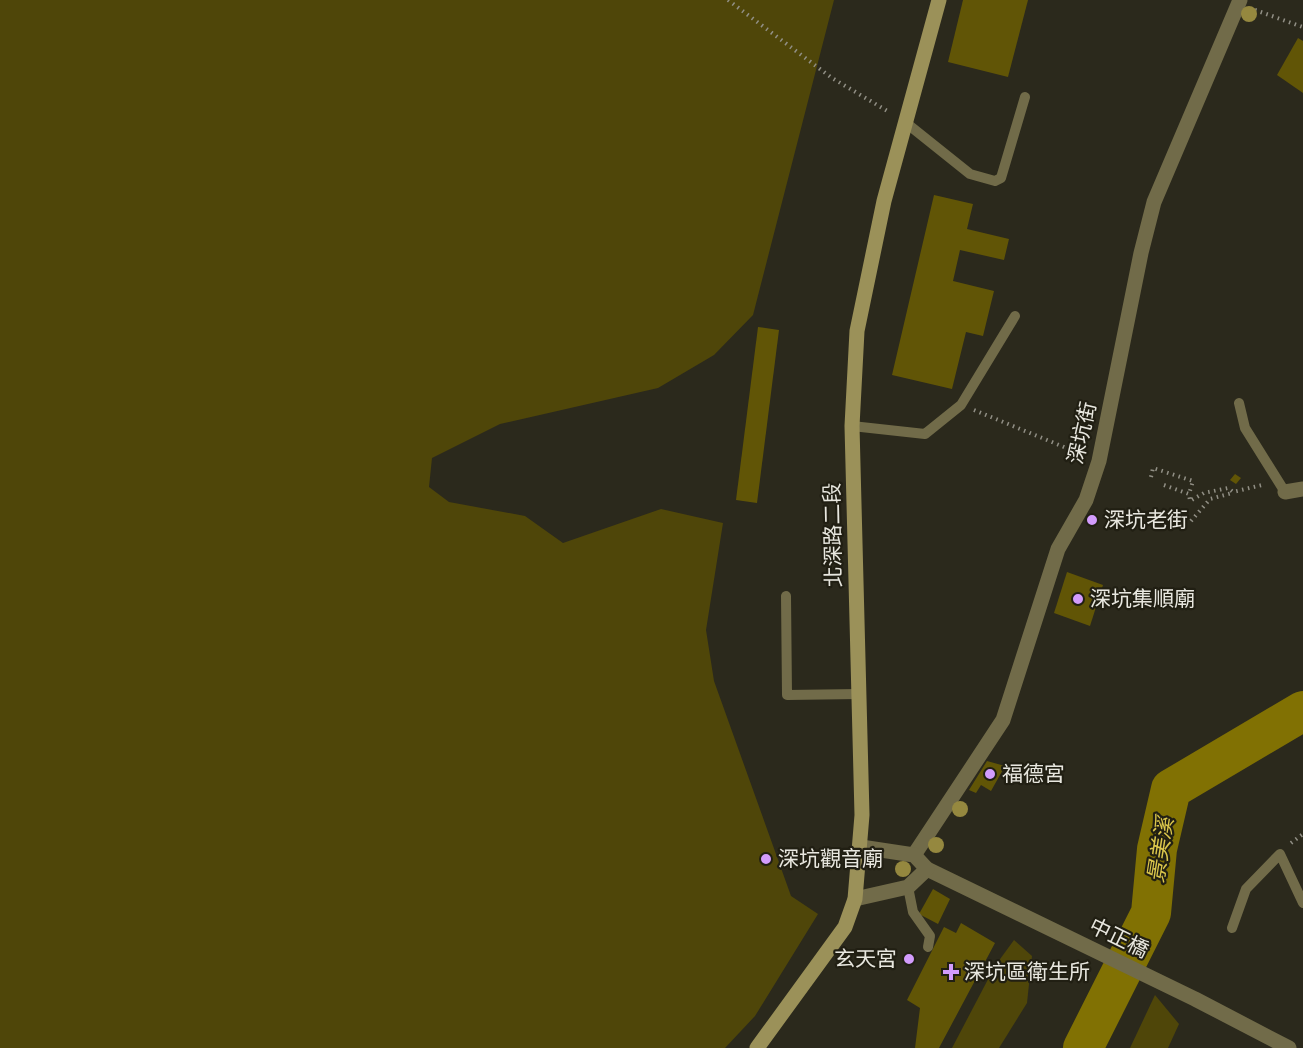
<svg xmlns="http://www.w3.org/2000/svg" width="1303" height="1048" viewBox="0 0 1303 1048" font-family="Jost,'Noto Sans TC',sans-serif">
<rect width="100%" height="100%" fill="#2b291c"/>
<g fill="#4f4609">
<path d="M0 0H834L753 315 714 355 658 388 500 424 432 458 429 487 449 502 525 516 563 543 661 509 723 523 706 630 714 681 791 896 818 914 755 1016 725 1048H0Z"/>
<path d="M1014 940 1032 956 1027 1003 999 1048H952L995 966Z"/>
<path d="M1155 995 1179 1024 1168 1048H1130Z"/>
</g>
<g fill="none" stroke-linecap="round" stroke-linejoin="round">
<path stroke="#817103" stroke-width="40" d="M1083 1048 1151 913 1157 849 1171 789 1303 711"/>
</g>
<g fill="#615506">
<path d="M963 0H1028L1008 77 948 62Z"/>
<path d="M1298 38 1303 41V93L1277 75Z"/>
<path d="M934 195 973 204 967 229 1009 239 1004 260 960 250 953 281 994 291 983 336 966 332 952 389 892 375Z"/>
<path d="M758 327 779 330 757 503 736 500Z"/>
<path d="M1235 474 1241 478 1236 484 1230 480Z"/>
<path d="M1067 572 1103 585 1090 626 1054 613Z"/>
<path d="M987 761 1005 766 991 791 981 785 976 793 969 790Z"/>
<path d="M933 889 950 899 938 924 919 914Z"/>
<path d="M961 923 995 943 939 1048H915L920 1008 907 1000 944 927 956 933Z"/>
</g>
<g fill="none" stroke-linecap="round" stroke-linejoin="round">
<g stroke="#918f85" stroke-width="4" stroke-dasharray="1.5 4.5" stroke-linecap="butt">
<path d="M728 0 832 78 889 112"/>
<path d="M1255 10 1303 27"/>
<path d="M974 410 1081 454"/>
<path d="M1151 477 1153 468 1193 481 1189 494"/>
<path d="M1164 485 1189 494 1190 501 1204 493 1228 488 1233 492 1262 485"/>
<path d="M1191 521 1210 499 1232 493"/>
<path d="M1291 843 1303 834"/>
</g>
<g stroke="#716b49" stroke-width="10">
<path d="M905 122 970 174 995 181 1001 178 1025 97"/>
<path d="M1239 403 1245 428 1285 492"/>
<path d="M852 426 925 434 961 405 1015 316"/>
<path d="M786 596 787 695 859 694"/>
<path d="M908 887 913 912 930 936 928 947"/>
<path d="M1232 928 1246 889 1280 854 1303 903"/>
</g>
<g stroke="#716b49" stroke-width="15">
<path d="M1285 492 1303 489"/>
<path d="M914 855 1003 720 1058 549 1086 500 1099 461 1141 253 1154 202 1240 0"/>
<path d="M927 869 1195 999 1289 1048"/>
<path d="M855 899 908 887 927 869 914 855 861 847"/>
</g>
<path stroke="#9b9159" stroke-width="15" d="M757 1048 845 927 855 899 862 815 852 426 857 331 884 201 939 0"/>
</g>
<g fill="#95883f">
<circle cx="1249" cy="14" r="8"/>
<circle cx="960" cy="809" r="8"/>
<circle cx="936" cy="845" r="8"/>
<circle cx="903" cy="869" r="8"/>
</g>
<g fill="#d39cfc" stroke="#211f13" stroke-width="2">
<circle cx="1092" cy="520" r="6"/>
<circle cx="1078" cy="599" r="6"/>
<circle cx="990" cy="774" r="6"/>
<circle cx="766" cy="859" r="6"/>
<circle cx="909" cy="959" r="6"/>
<path d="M948 963h6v6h6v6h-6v6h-6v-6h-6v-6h6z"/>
</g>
<g text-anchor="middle" stroke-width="4.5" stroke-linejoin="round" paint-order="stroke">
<g font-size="21" fill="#e8e7df" stroke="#211f13">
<text transform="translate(1082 433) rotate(-77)" y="7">深坑街</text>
<text transform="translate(833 535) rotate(-91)" y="7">北深路二段</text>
<text transform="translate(1119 938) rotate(26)" y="7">中正橋</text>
</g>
<g font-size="21" fill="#e8e7df" stroke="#211f13" text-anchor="start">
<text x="1104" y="527">深坑老街</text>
<text x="1090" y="606">深坑集順廟</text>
<text x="1002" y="781">福德宮</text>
<text x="778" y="866">深坑觀音廟</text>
<text x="897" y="966" text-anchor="end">玄天宮</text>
<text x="964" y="979">深坑區衛生所</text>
</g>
<g font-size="22" font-style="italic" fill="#dcc74c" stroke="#211f13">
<text transform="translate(1160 850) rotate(-81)" y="8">景美溪</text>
</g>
</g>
</svg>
